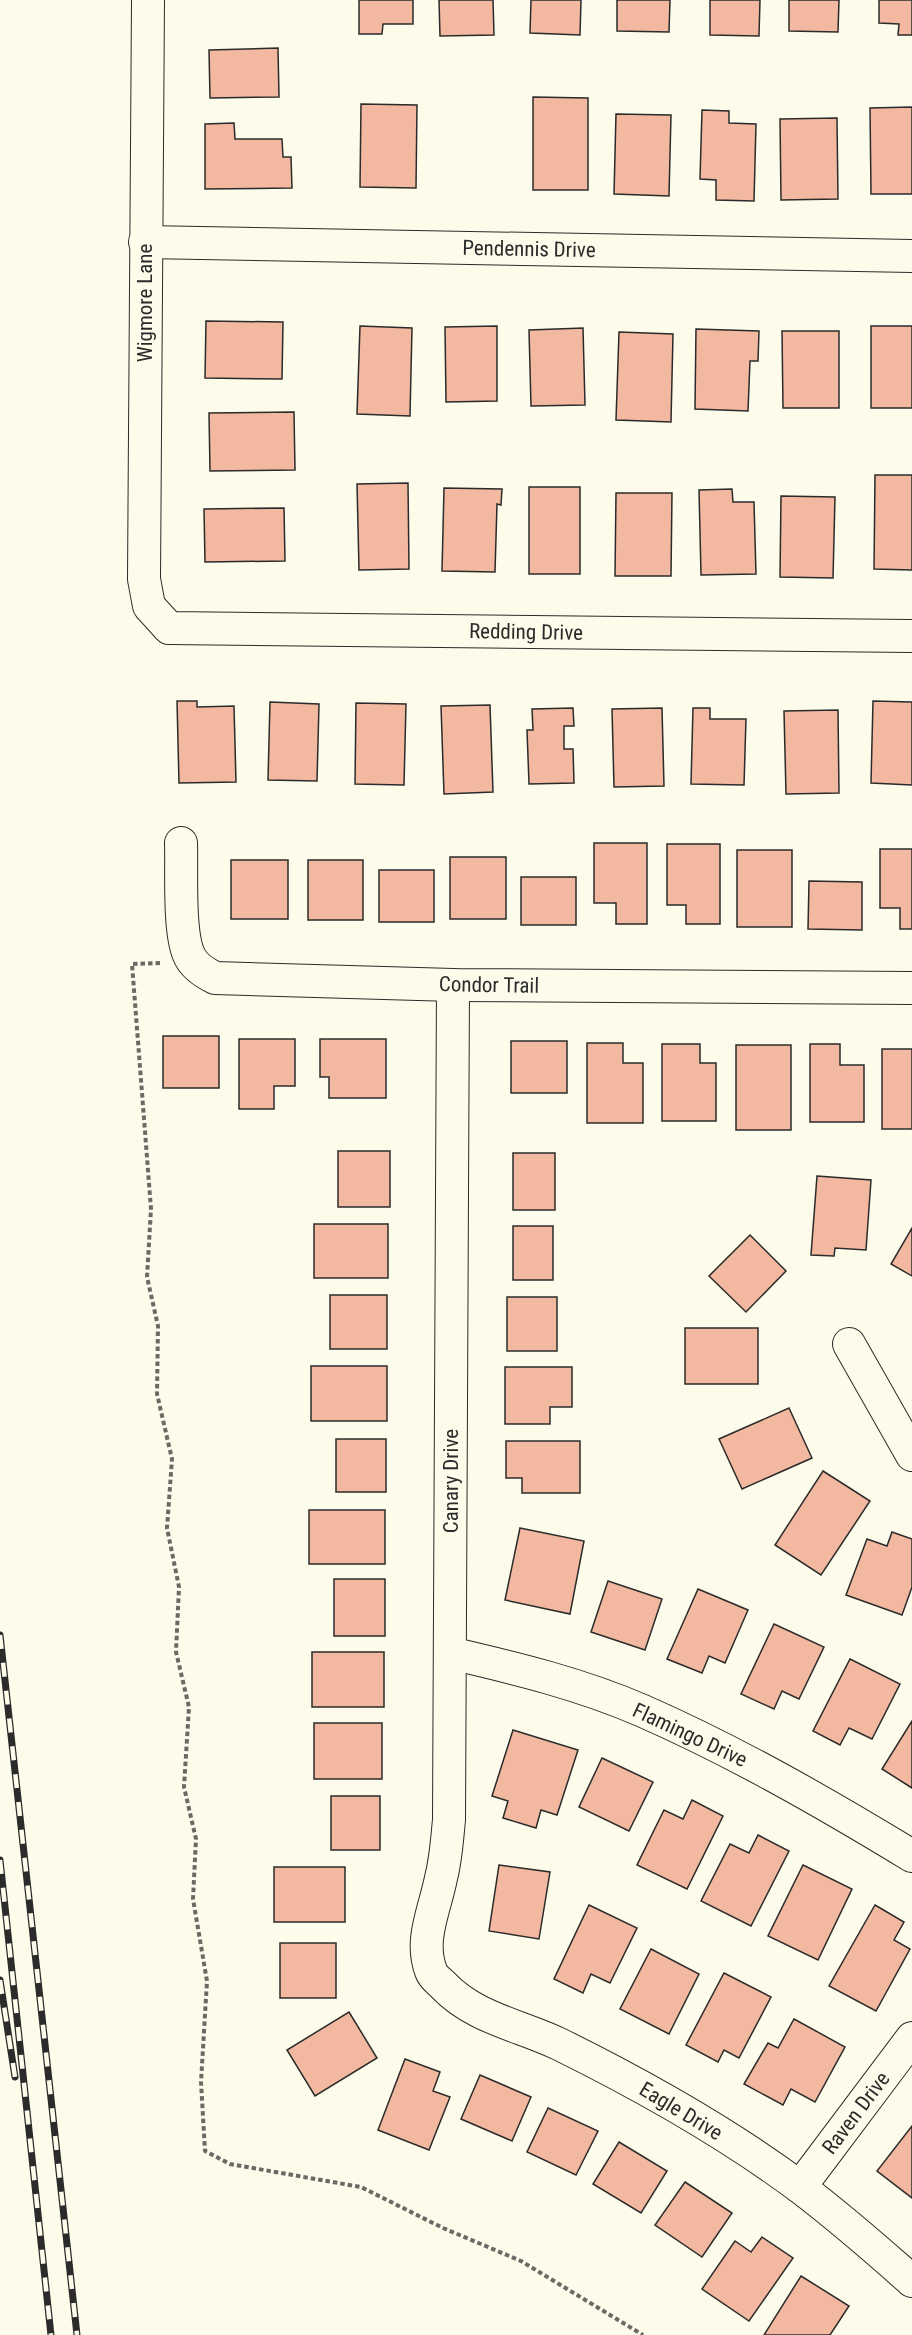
<svg xmlns="http://www.w3.org/2000/svg" width="912" height="2335" viewBox="0 0 912 2335" font-family="'Roboto Condensed',sans-serif">
<rect width="100%" height="100%" fill="#fdfbea"/>
<g fill="#f2b8a0" stroke="#2b2b2b" stroke-width="1.5">
<path d="M359 0H413V24H383L382 34H359Z"/>
<path d="M439 0H493L494 35 440 36Z"/>
<path d="M531 0H581L580 35 530 33Z"/>
<path d="M617 0H670L669 32 617 31Z"/>
<path d="M710 0H760L759 36 710 35Z"/>
<path d="M789 0H839L838 32 789 31Z"/>
<path d="M879 0H912V35H898L899 24 879 23Z"/>
<path d="M278 48 279 97 210 98 209 50Z"/>
<path d="M533 97 588 98V190H533Z"/>
<path d="M361 104 417 105 416 188 360 187Z"/>
<path d="M912 107V194H871L870 108Z"/>
<path d="M702 110 729 111V123L756 124 754 201 716 200V180L700 179Z"/>
<path d="M616 114 671 115 669 196 614 194Z"/>
<path d="M837 118 838 199 781 200 780 119Z"/>
<path d="M234 123 235 139H282L283 157H291L292 188 205 189V124Z"/>
<path d="M206 321 283 322 282 379 205 378Z"/>
<path d="M360 326 412 328 410 416 357 414Z"/>
<path d="M497 326V401L446 402 445 327Z"/>
<rect x="871" y="326" width="41" height="82"/>
<path d="M583 328 585 405 531 406 529 330Z"/>
<path d="M696 329 759 331 758 361H750L748 411 695 409Z"/>
<path d="M782 331H839V408H783Z"/>
<path d="M619 332 673 334 671 422 616 420Z"/>
<path d="M294 412 295 470 210 471 209 413Z"/>
<path d="M875 475H912V570L874 569Z"/>
<path d="M408 483 409 569 359 570 357 484Z"/>
<rect x="529" y="487" width="51" height="87"/>
<path d="M444 488 502 489 501 505 497 504 495 572 442 571Z"/>
<path d="M732 489 733 502H754L756 574 701 575 699 490Z"/>
<path d="M616 493H672L671 576H615Z"/>
<path d="M781 496 835 497 833 578 780 577Z"/>
<path d="M284 508 285 561 205 562 204 509Z"/>
<path d="M177 701H197V707L234 706 236 782 179 783Z"/>
<path d="M873 701 912 702V785L871 783Z"/>
<path d="M270 702 319 704 317 781 268 780Z"/>
<path d="M356 703 406 704 404 785 355 784Z"/>
<path d="M490 705 493 792 444 794 441 706Z"/>
<path d="M573 708 574 726H564V749H573L574 783 529 784 527 730H533L532 709Z"/>
<path d="M662 708 664 786 614 787 612 709Z"/>
<path d="M693 708H710V719H746L744 785 691 784Z"/>
<path d="M838 710 839 793 786 794 784 711Z"/>
<path d="M594 843H647V924H616V903H594Z"/>
<path d="M667 844H720V924H686V905H667Z"/>
<path d="M880 849H912V929H900V908H880Z"/>
<rect x="737" y="850" width="55" height="77"/>
<rect x="450" y="857" width="56" height="62"/>
<rect x="231" y="860" width="57" height="59"/>
<rect x="308" y="860" width="55" height="60"/>
<rect x="379" y="870" width="55" height="52"/>
<rect x="521" y="877" width="55" height="48"/>
<path d="M809 881 862 882V930L808 929Z"/>
<rect x="163" y="1036" width="56" height="52"/>
<path d="M239 1039H295V1086H274V1109H239Z"/>
<path d="M320 1039H386V1098H329V1077H320Z"/>
<rect x="511" y="1041" width="56" height="52"/>
<path d="M587 1043H623V1063H643V1123H587Z"/>
<path d="M662 1044H700V1063H716V1121H662Z"/>
<path d="M810 1044H840V1065H864V1122H810Z"/>
<rect x="736" y="1045" width="55" height="85"/>
<rect x="882" y="1049" width="30" height="80"/>
<rect x="338" y="1151" width="52" height="56"/>
<rect x="513" y="1153" width="42" height="57"/>
<path d="M817 1176 871 1180 866 1250 835 1248 834 1256 811 1255Z"/>
<rect x="314" y="1224" width="74" height="54"/>
<rect x="513" y="1226" width="40" height="54"/>
<path d="M912 1228V1276L891 1264Z"/>
<path d="M750 1235 786 1271 746 1312 709 1276Z"/>
<rect x="330" y="1295" width="57" height="54"/>
<rect x="507" y="1297" width="50" height="54"/>
<rect x="685" y="1328" width="73" height="56"/>
<rect x="311" y="1366" width="76" height="55"/>
<path d="M505 1367H572V1407H550V1424H505Z"/>
<path d="M789 1408 812 1458 742 1489 719 1439Z"/>
<rect x="336" y="1439" width="50" height="53"/>
<path d="M506 1441H580V1493H522V1478H506Z"/>
<path d="M823 1471 870 1501 821 1575 775 1545Z"/>
<rect x="309" y="1510" width="76" height="54"/>
<path d="M520 1528 584 1541 570 1614 505 1600Z"/>
<path d="M892 1532 912 1539V1587L902 1615 846 1595 867 1539 887 1546Z"/>
<rect x="334" y="1579" width="51" height="57"/>
<path d="M608 1581 662 1599 645 1650 591 1632Z"/>
<path d="M698 1589 748 1610 725 1663 709 1656 702 1673 667 1659Z"/>
<path d="M774 1624 824 1647 799 1699 782 1691 774 1709 741 1694Z"/>
<rect x="312" y="1652" width="72" height="55"/>
<path d="M850 1659 900 1684 872 1739 849 1728 840 1745 813 1731Z"/>
<path d="M912 1721V1788L882 1769Z"/>
<rect x="314" y="1723" width="68" height="56"/>
<path d="M513 1730 578 1750 557 1815 541 1810 536 1828 503 1818 508 1801 492 1796Z"/>
<path d="M602 1758 653 1782 629 1831 579 1807Z"/>
<rect x="331" y="1796" width="49" height="54"/>
<path d="M692 1800 723 1816 687 1889 637 1865 664 1810 683 1819Z"/>
<path d="M758 1835 789 1851 751 1926 701 1901 730 1844 749 1853Z"/>
<path d="M499 1865 550 1872 539 1939 489 1931Z"/>
<path d="M803 1865 852 1889 818 1960 768 1936Z"/>
<rect x="274" y="1867" width="71" height="55"/>
<path d="M589 1905 637 1928 610 1983 591 1974 583 1993 554 1979Z"/>
<path d="M875 1905 904 1922 894 1940 910 1949 876 2011 829 1986Z"/>
<rect x="280" y="1943" width="56" height="55"/>
<path d="M651 1949 699 1974 669 2034 620 2009Z"/>
<path d="M724 1973 771 1997 739 2058 724 2050 718 2062 686 2045Z"/>
<path d="M349 2012 377 2058 315 2096 287 2050Z"/>
<path d="M794 2019 845 2047 815 2102 791 2089 783 2105 744 2084 768 2043 778 2048Z"/>
<path d="M405 2059 440 2072 433 2091 450 2097 429 2150 378 2130Z"/>
<path d="M480 2075 531 2097 512 2141 461 2119Z"/>
<path d="M548 2108 598 2131 576 2175 527 2152Z"/>
<path d="M912 2126V2198L877 2171Z"/>
<path d="M619 2142 667 2171 641 2213 593 2184Z"/>
<path d="M685 2182 732 2213 702 2257 655 2225Z"/>
<path d="M762 2237 793 2258 749 2321 702 2289 735 2241 751 2252Z"/>
<path d="M801 2276 849 2306 830 2335H764Z"/>
</g>
<g fill="none" stroke-linecap="round" stroke-linejoin="round">
<g stroke="#2b2b2b" stroke-width="34">
<g id="minor">
<path d="M148 0 144 579 149 606 169 628 912 636"/>
<path d="M145 242 912 256"/>
<path d="M181 843C182 870 178 935 190 957 195 967 205 973 215 978L453 985 912 988"/>
<path d="M453 985 449 1820C447 1839 446 1859 441 1878 435 1909 419 1940 431 1971 433 1977 439 1981 443 1985 474 2018 519 2025 559 2044 642 2085 726 2132 801 2188 839 2217 876 2249 912 2281"/>
<path d="M849 1344 912 1455"/>
<path d="M450 1653C515 1668 581 1684 643 1711 736 1752 825 1803 912 1856"/>
<path d="M800 2187 912 2038"/>
</g>
</g>
<path stroke="#6a6964" stroke-width="4" stroke-dasharray="4.5 3" stroke-linecap="butt" d="M160 963 132 964 151 1209 147 1277 158 1326 157 1394 172 1459 167 1528 179 1587 176 1652 189 1707 184 1787 196 1839 193 1899 207 1981 201 2082 205 2151 230 2164 361 2187 443 2228 521 2261 643 2335"/>
<use href="#minor" stroke="#fdfbea" stroke-width="32"/>
<g stroke="#2b2b2b" stroke-width="7">
<g id="rail">
<path d="M0 1635 77 2335"/>
<path d="M0 1860 51 2335"/>
<path d="M0 1980 15 2077"/>
</g>
</g>
<use href="#rail" stroke="#fdfbea" stroke-width="4.5" stroke-dasharray="14" stroke-linecap="butt"/>
</g>
<g text-anchor="middle" stroke-width="4.5" stroke-linejoin="round" paint-order="stroke">
<g font-size="21" fill="#2b2b2b" stroke="#fdfbea">
<text transform="translate(529 249) rotate(1)" y="7">Pendennis Drive</text>
<text transform="translate(145 303) rotate(-90)" y="7">Wigmore Lane</text>
<text transform="translate(526 632) rotate(1)" y="7">Redding Drive</text>
<text transform="translate(489 985) rotate(1)" y="7">Condor Trail</text>
<text transform="translate(451 1481) rotate(-90)" y="7">Canary Drive</text>
<text transform="translate(690 1735) rotate(25)" y="7">Flamingo Drive</text>
<text transform="translate(681 2111) rotate(31)" y="7">Eagle Drive</text>
<text transform="translate(856 2113) rotate(-53)" y="7">Raven Drive</text>
</g>
</g>
</svg>
